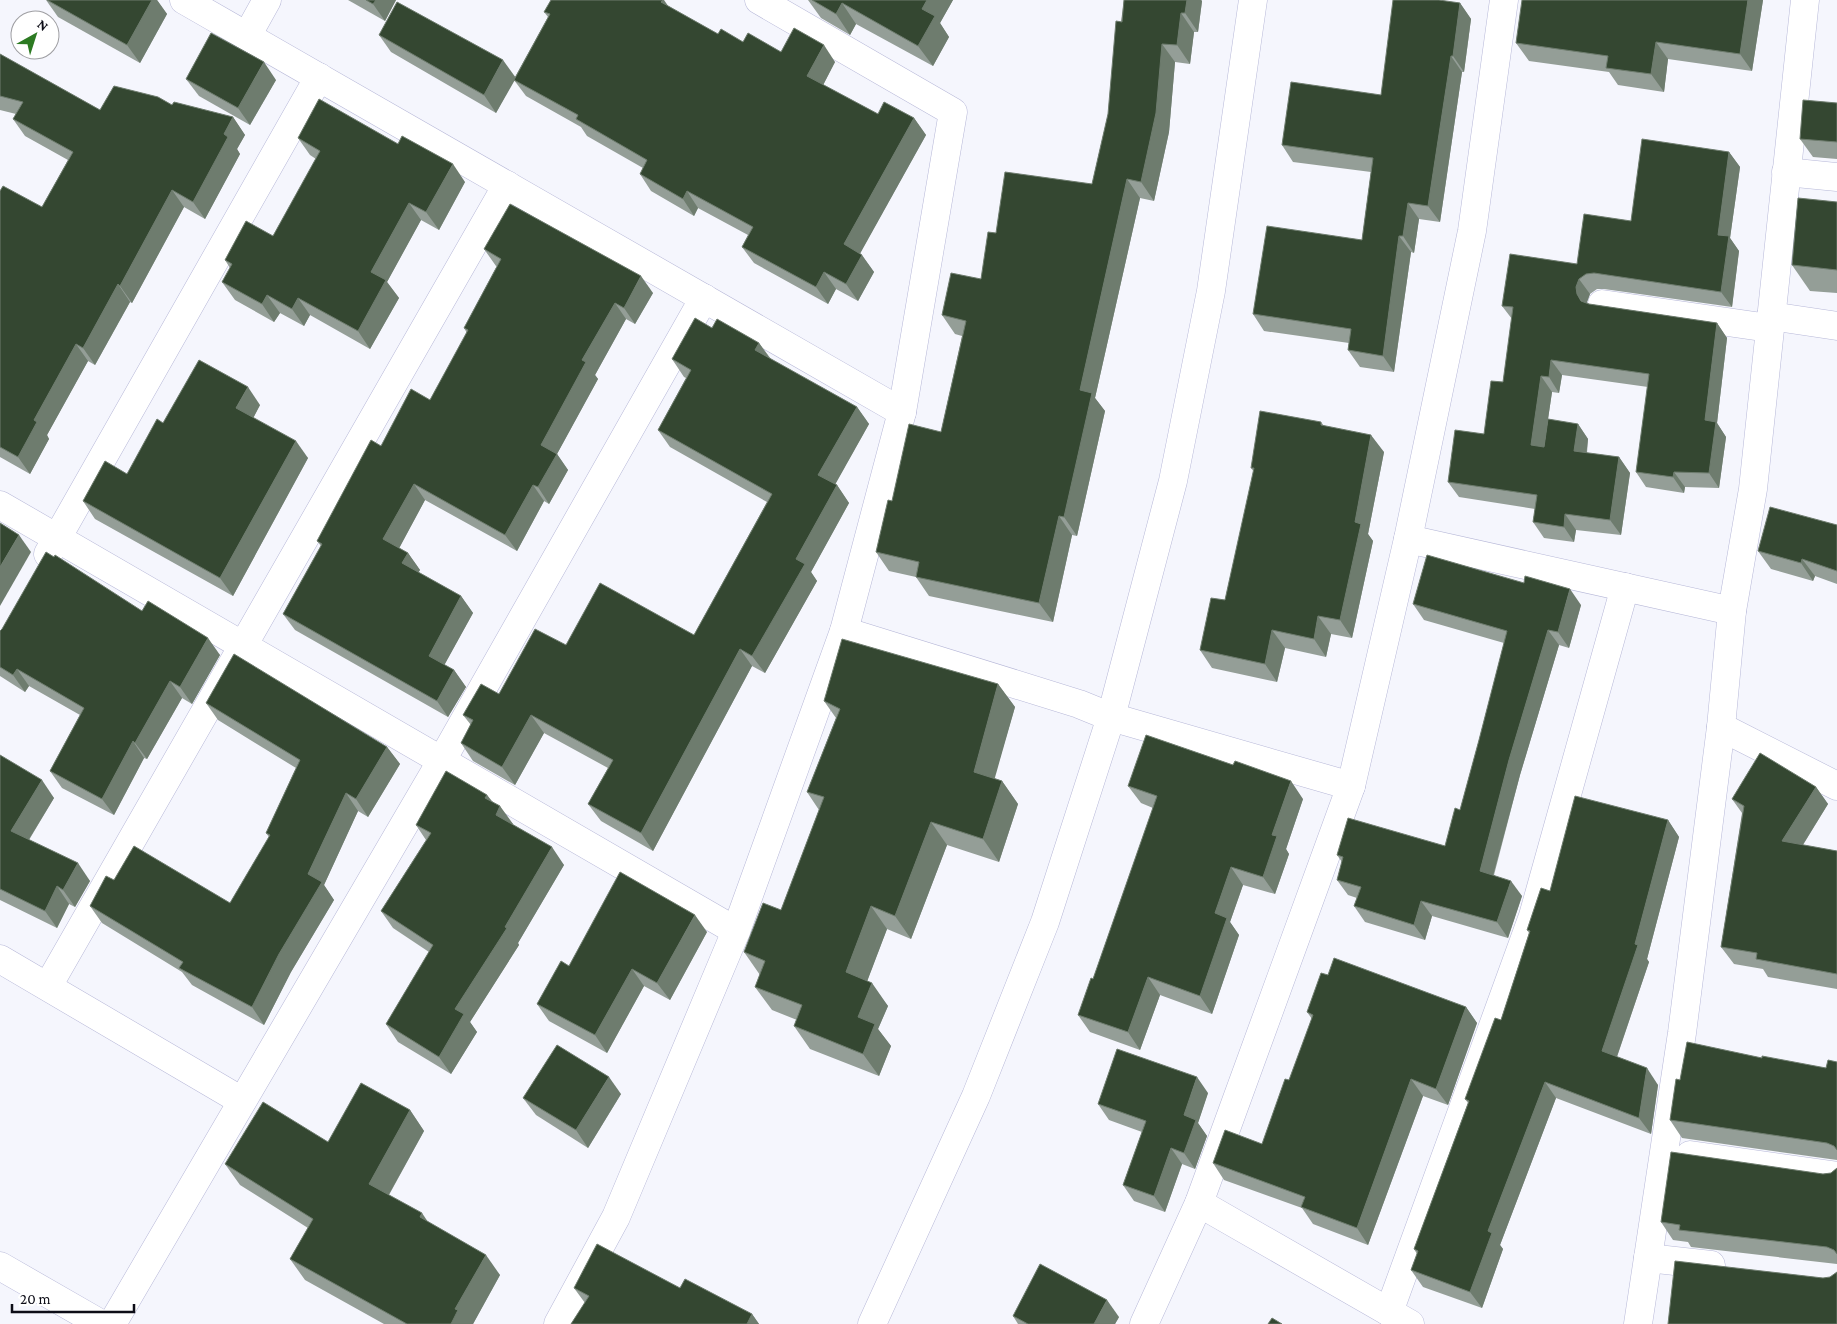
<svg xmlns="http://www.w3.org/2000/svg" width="1837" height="1324" viewBox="0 0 1837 1324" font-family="'Crimson Pro',serif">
<rect width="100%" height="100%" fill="#f5f6fd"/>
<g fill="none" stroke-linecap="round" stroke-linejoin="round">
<g stroke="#b7b8d8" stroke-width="29">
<g id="minor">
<path d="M184 0 902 412"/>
<path d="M247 36 267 0"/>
<path d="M1786 172 1837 177"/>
<path d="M1602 304 1769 328"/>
<path d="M1771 316 1837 326"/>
<path d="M0 505 736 931"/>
<path d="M1408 539 1732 611"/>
<path d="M48 554 319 77"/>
<path d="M844 631 1079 704 1111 717 1351 786"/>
<path d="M1721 727 1837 786"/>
<path d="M0 959 242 1101"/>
<path d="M48 986 507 185"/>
<path d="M1690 1155 1837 1176"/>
<path d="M1199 1203 1410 1324"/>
<path d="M1648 1258 1711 1265"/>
<path d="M1389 1312 1533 916 1625 587"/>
<path d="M112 1324 442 760 704 298"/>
<path d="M558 1324 616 1217 736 931 844 631 902 412 953 112 759 0"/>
<path d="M1144 1324 1199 1203 1351 786 1408 539 1472 231 1504 0"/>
<path d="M1638 1324 1682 1033 1721 727 1732 611 1753 489 1805 0"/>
</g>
</g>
<g stroke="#b7b8d8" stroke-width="29">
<g id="tertiary">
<path d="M0 1266 101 1324"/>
<path d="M872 1324 976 1096 1045 922 1111 717 1173 481 1211 291 1253 0"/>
</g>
</g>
<use href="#minor" stroke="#fff" stroke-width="28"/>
<use href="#tertiary" stroke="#fff" stroke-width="28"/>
</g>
<g fill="#949e97">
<path d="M46 0H157L167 14 140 63 58 17Z"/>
<path d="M348 0H396L385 21Z"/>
<path d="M808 0H953L940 23 949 37 933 66 856 24 850 35 821 18Z"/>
<path d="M1124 0H1201L1202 1 1198 32H1194L1190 64 1175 62 1169 132 1154 201 1140 198 1095 398 1105 411 1077 536 1072 535 1053 622 929 596 916 577 889 571 876 552 892 501 941 432 962 336 955 334 942 315 981 279 996 233 1092 184 1108 114Z"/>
<path d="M1763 0 1752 71 1668 59 1664 92 1618 85 1609 72 1529 61 1516 43Z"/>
<path d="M1452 2 1460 3 1471 19 1464 72H1462L1440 222 1419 219 1414 253 1411 252 1394 372 1360 367 1348 350 1349 343 1264 331 1253 314 1362 240 1371 172 1293 162 1282 145 1381 95Z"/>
<path d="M668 6 718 34 743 42 781 52 835 62 823 85 878 114 914 118 926 135 860 253 874 272 858 301 836 289 828 304 754 263 742 247 748 235 698 208 694 216 651 191 640 174 643 168 587 136 581 127 526 96 514 80 496 113 391 52 379 35 515 77 548 17 544 12Z"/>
<path d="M0 54 100 110 172 105 233 117 245 135 237 149 240 154 205 219 184 207 132 303 130 302 95 365 88 361 47 435 49 439 30 474 0 457V191L42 207 68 160 25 136 13 119 16 114 0 110Z"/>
<path d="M186 79 276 80 250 125 199 96Z"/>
<path d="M1837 103V159L1813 157 1800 139Z"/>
<path d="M298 138 465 182 439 230 421 220 387 282 399 298 370 349 310 315 304 326 280 313 274 322 235 300 222 282 230 268 225 260 273 236 316 159 310 155Z"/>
<path d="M1729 152 1740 167 1730 238 1739 251 1732 307 1604 289H1597L1590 294 1587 302 1589 304 1717 323 1727 338 1717 423 1726 437 1719 488 1685 487 1684 493 1646 487 1636 472 1648 387 1562 375 1559 393 1552 392 1544 446 1578 424 1588 439 1587 453 1619 457 1630 473 1621 535 1576 530 1574 542 1544 538 1533 522 1535 509 1459 497 1448 482 1484 434 1503 382 1512 319 1502 306 1577 264 1631 221Z"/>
<path d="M1837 202V293L1810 291 1792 265Z"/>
<path d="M484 249 653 293 635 324 626 319 595 375 598 379 557 454 568 470 549 504 544 501 517 551 425 500 399 548 408 553 420 570 418 572 461 596 473 613 444 665 454 670 466 687 448 717 295 630 283 614 321 546 317 541 381 446 430 400 467 333 464 328 497 266H496Z"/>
<path d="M712 328 759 343 771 359 857 407 869 424 835 484 837 485 849 503 811 572 817 581 765 673 752 666 653 851 601 821 588 804 608 768 544 733 515 785 473 761 461 743 471 725 463 715 499 694 566 645 694 635 767 502 670 447 658 430 686 378 684 377 672 359Z"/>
<path d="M260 405 253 418 308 458 233 596 95 519 83 501 127 474 163 423Z"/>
<path d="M1321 422 1324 426 1384 452 1368 534 1373 541 1352 638 1331 634 1326 657 1285 648 1277 682 1212 668 1200 650 1225 600 1254 472 1251 468Z"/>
<path d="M1837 525V584L1815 576 1813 581 1771 569 1758 551Z"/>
<path d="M1413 604 1581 605 1569 648 1559 645 1520 775 1494 875 1522 896 1508 938 1432 916 1425 940 1365 922 1354 906 1357 898 1348 895 1337 880 1342 862 1337 855 1445 846 1460 810 1479 740 1504 643 1424 620Z"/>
<path d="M142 611 220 655 192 704 182 698 147 759 144 758 114 815 62 788 50 771 80 715 29 686 25 692 0 676V631Z"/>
<path d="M998 684 1015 707 994 778 1002 781 1018 804 999 862 947 845 911 939 887 929 867 981 888 1006 878 1029 891 1046 879 1076 810 1049 794 1026 797 1020 772 1010 755 987 760 975 744 952 781 910 819 810 807 792 836 718 824 701Z"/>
<path d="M206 703 387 747 400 764 368 817 358 811 324 885 334 900 291 972 264 1025 192 985 182 972 102 923 90 906 114 880 230 903 269 837 266 833 296 768 218 720Z"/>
<path d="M0 755 54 798 29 840 90 881 75 907 69 904 57 928 0 900Z"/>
<path d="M1128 786 1303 799 1286 849 1289 854 1275 894 1243 885 1230 922 1239 935 1212 1014 1160 995 1140 1050 1090 1032 1078 1015 1093 979 1153 808 1141 803Z"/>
<path d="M1816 787 1828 804 1803 845 1837 851V989L1768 977 1763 969 1734 964 1721 947 1742 813 1732 799Z"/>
<path d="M487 795 492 801 513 824H512L564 865 518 943 519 945 470 1022 477 1032 451 1074 398 1042 386 1024 429 952 393 928 381 911 426 840 416 825Z"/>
<path d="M1668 820 1679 837 1647 959 1649 962 1617 1057 1658 1085 1651 1134 1556 1098 1500 1245 1503 1249 1482 1308 1423 1287 1411 1270 1417 1254 1414 1249 1468 1103 1465 1099 1501 1020 1529 933 1527 930 1550 891Z"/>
<path d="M707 932 670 1000 644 986 607 1053 549 1021 537 1004 569 966Z"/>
<path d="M1328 975 1466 1007 1477 1023 1448 1105 1423 1096 1368 1245 1313 1224 1302 1208 1224 1180 1213 1163 1262 1144 1289 1080 1312 1019 1307 1012Z"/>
<path d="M1762 1058 1826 1068 1837 1062V1160L1682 1138 1670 1120 1680 1080Z"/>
<path d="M1208 1093 1198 1123 1207 1136 1195 1169 1182 1164 1165 1212 1134 1201 1123 1185 1142 1132 1109 1120 1098 1104Z"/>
<path d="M621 1094 588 1148 536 1115 523 1098Z"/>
<path d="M410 1110 424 1131 389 1195 427 1221 500 1275 473 1324H384L305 1280 290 1259 308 1228 240 1185 225 1164 328 1142Z"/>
<path d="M1837 1168V1264L1691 1247 1688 1242 1673 1240 1661 1222 1823 1174 1831 1173Z"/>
<path d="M574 1288H680L752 1314 759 1324H571L585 1303Z"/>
<path d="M1013 1316 1119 1317 1115 1324H1018Z"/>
</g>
<g fill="#6e7c6e">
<path d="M152 0H157L167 14 140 63 127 45Z"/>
<path d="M376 0H396L385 21 373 4Z"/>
<path d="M663 0H664L675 16 661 2Z"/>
<path d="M927 0H953L940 23 949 37 933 66 918 46 922 9Z"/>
<path d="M1187 0H1201L1202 1 1198 32 1185 13Z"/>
<path d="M1748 0H1763L1752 71 1740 54Z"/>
<path d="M842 3 856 24 850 35 836 14Z"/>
<path d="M1460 3 1471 19 1464 72 1453 56Z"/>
<path d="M1181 13 1194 32 1190 64 1177 45Z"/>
<path d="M1656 42 1668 59 1664 92 1651 74Z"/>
<path d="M1162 44 1175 62 1169 132 1154 201 1141 182Z"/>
<path d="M824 45 835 62 819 93 807 76Z"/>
<path d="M1451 56 1462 72 1440 222 1428 206Z"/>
<path d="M503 60 516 78 496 113 484 95Z"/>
<path d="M264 62 276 80 250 125 238 108Z"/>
<path d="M233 117 245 135 237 149 240 154 205 219 193 202 224 134Z"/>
<path d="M914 118 926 135 856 261 844 244Z"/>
<path d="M1729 152 1740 167 1730 238 1739 251 1732 307 1721 292 1718 235Z"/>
<path d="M453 164 465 182 439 230 426 212Z"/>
<path d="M1127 179 1140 198 1095 398 1105 411 1077 536 1064 517 1080 390Z"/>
<path d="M172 190 184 207 132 303 120 286Z"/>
<path d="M687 191 698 208 694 216 683 199Z"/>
<path d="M409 203 421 220 387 282 399 298 370 349 358 331 371 272Z"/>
<path d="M1408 203 1419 219 1414 253 1403 236Z"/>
<path d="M1399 236 1411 252 1394 372 1383 356Z"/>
<path d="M862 255 874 272 858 301 846 284Z"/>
<path d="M824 272 836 289 828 304 816 287Z"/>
<path d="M641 276 653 293 635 324 624 308Z"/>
<path d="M1579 279 1590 294 1587 302V309L1577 294 1576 287Z"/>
<path d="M118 284 130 302 95 365 83 348Z"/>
<path d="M267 295 280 313 274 322 262 304Z"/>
<path d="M298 298 310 315 304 326 292 309Z"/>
<path d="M615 303 626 319 595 375 598 379 557 454 568 470 549 504 538 487 541 445 582 360Z"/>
<path d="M1717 323 1727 338 1717 423 1726 437 1719 488 1709 473 1705 420Z"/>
<path d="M759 343 771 360 755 350Z"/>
<path d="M76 344 88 361 47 435 49 439 30 474 18 457 34 420Z"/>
<path d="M1551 360 1562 375 1559 393 1549 377Z"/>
<path d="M1541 376 1552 392 1542 460 1531 445Z"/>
<path d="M248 387 260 405 249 426 236 408Z"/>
<path d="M857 407 869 424 831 492 818 475Z"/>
<path d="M1578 424 1588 439 1585 466 1574 451Z"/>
<path d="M1371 435 1384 452 1368 534 1373 541 1352 638 1340 620 1355 522Z"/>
<path d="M296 441 308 458 233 596 220 578Z"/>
<path d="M1619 457 1630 473 1621 535 1610 520Z"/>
<path d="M1674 472 1685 487 1684 493 1673 477Z"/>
<path d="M414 484 425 500 395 556 383 539Z"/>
<path d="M533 485 544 501 517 551 505 535Z"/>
<path d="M837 485 849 503 811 572 817 581 765 673 752 656 796 559Z"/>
<path d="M1565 514 1576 530 1574 542 1564 527Z"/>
<path d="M1059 516 1072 535 1053 622 1039 603Z"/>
<path d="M19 535 31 552 0 606V567Z"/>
<path d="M408 553 420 570 414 580 402 563Z"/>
<path d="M1802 559 1815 576 1813 581 1801 563Z"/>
<path d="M1570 589 1581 605 1569 648 1558 632Z"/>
<path d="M461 596 473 613 440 673 429 656Z"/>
<path d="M1318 616 1331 634 1326 657 1314 639Z"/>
<path d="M1272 630 1285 648 1277 682 1265 664Z"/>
<path d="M1548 630 1559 645 1520 775 1490 887 1480 871 1509 760Z"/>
<path d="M208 638 220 655 192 704 180 687Z"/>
<path d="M740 649 752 666 653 851 641 833Z"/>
<path d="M17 669 29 686 25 692 13 675Z"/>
<path d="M454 670 466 687 448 717 437 701Z"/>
<path d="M170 681 182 698 147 759 135 743Z"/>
<path d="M998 684 1015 707 990 795 974 772Z"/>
<path d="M531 715 544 733 515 785 502 767Z"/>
<path d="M133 741 144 758 114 815 102 799Z"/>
<path d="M387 747 400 764 368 817 356 799Z"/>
<path d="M42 780 54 798 23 849 11 831Z"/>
<path d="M1002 781 1018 804 999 862 983 839Z"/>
<path d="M1291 781 1303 799 1286 849 1289 854 1275 894 1263 877 1272 835Z"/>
<path d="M1816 787 1828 804 1794 859 1782 841Z"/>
<path d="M346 793 358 811 324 885 334 900 291 972 264 1025 252 1007 308 874Z"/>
<path d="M487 795 498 810 500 806 513 824 508 832 496 815 485 798Z"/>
<path d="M1668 820 1679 837 1647 959 1649 962 1613 1068 1602 1051 1635 944Z"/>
<path d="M931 822 947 845 911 939 895 916Z"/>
<path d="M552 847 564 865 518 943 519 945 470 1022 477 1032 451 1074 439 1057 455 1009 505 927Z"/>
<path d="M78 863 90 881 75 907 63 890Z"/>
<path d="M1231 867 1243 885 1230 922 1239 935 1212 1014 1200 996 1215 913Z"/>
<path d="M1511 881 1522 896 1508 938 1497 922Z"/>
<path d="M57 886 69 904 57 928 45 911Z"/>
<path d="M1421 901 1432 916 1425 940 1414 925Z"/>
<path d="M871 906 887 929 862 995 846 972Z"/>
<path d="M695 915 707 932 670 1000 657 983Z"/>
<path d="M632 969 644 986 607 1053 595 1035Z"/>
<path d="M1148 977 1160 995 1140 1050 1128 1032Z"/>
<path d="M872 983 888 1006 878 1029 891 1046 879 1076 863 1054 858 1017Z"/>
<path d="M1466 1007 1477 1023 1448 1105 1436 1089Z"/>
<path d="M1647 1068 1658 1085 1651 1134 1639 1118Z"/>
<path d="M609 1077 621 1094 588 1148 576 1130Z"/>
<path d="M1197 1077 1208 1093 1198 1123 1207 1136 1195 1169 1184 1153V1115Z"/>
<path d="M1411 1079 1423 1096 1368 1245 1357 1228Z"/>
<path d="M1545 1082 1556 1098 1500 1245 1503 1249 1482 1308 1470 1292 1488 1231Z"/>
<path d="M410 1110 424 1131 383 1205 369 1184Z"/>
<path d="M1171 1148 1182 1164 1165 1212 1154 1196Z"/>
<path d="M422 1213 436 1234 420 1217Z"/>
<path d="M486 1255 500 1275 473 1324H451L455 1309Z"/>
<path d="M1107 1300 1119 1317 1115 1324H1094Z"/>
<path d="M752 1314 759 1324H747Z"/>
</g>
<g fill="#344731" stroke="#6e7c6e">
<path d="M47 0H152L127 45Z"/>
<path d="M366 0H376L373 4Z"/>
<path d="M551 0H663L661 2 718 34 721 29 743 42 748 33 781 52 794 28 824 45 807 76 878 114 884 102 914 118 844 244 862 255 846 284 824 272 816 287 742 247 753 227 687 191 683 199 640 174 647 160 576 119 578 115 514 80 550 14 544 12Z"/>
<path d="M812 0H927L922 9 935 16 918 46 842 3 836 14Z"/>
<path d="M1124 0H1187L1185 13H1181L1177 45 1162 44 1156 113 1141 182 1127 179 1080 390 1092 393 1064 517 1059 516 1039 603 916 577 919 562 876 552 888 500 892 501 909 424 941 432 966 321 942 315 951 273 981 279 988 232 996 233 1005 172 1092 184 1108 114 1116 21 1122 22Z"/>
<path d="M1393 0H1439L1460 3 1453 56H1451L1428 206 1408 203 1403 236H1399L1383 356 1348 350 1351 329 1253 314 1267 226 1362 240 1373 158 1282 145 1291 82 1381 95Z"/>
<path d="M1522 0H1748L1740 54 1656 42 1651 74 1606 68 1608 56 1516 43Z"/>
<path d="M397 2 503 60 484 95 379 35Z"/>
<path d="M211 33 264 62 238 108 186 79Z"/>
<path d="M0 54 100 110 114 86 158 97 172 105 174 102 233 117 224 134 228 137 193 202 172 190 120 286 118 284 83 348 76 344 34 420 37 422 18 457 0 447V191L3 186 42 207 73 152 13 119 23 102 0 96Z"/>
<path d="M319 99 398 144 402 136 453 164 426 212 409 203 371 272 386 280 358 331 298 298 292 309 267 295 262 304 222 282 232 264 225 260 246 221 273 236 320 151 298 138Z"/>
<path d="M1803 100 1837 103V142L1800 139Z"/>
<path d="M1642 139 1729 152 1718 235 1729 236 1721 292 1594 273 1586 274 1579 279 1576 287 1577 294 1581 301 1589 304 1717 323 1705 420 1716 422 1709 473 1674 472 1673 477 1636 472 1649 374 1551 360 1549 377 1541 376 1531 445 1544 447 1548 419 1578 424 1574 451 1619 457 1610 520 1565 514 1564 527 1533 522 1537 495 1448 482 1455 430 1484 434 1491 381 1503 382 1513 307 1502 306 1510 254 1577 264 1584 214 1631 221Z"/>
<path d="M1798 198 1837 202V270L1792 265Z"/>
<path d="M510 204 641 276 624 308 615 303 582 360 586 362 541 445 557 454 538 487 533 485 505 535 414 484 383 539 408 553 402 563 461 596 429 656 454 670 437 701 283 614 322 544 317 541 371 440 381 446 411 389 430 400 468 330 464 328 501 259 484 249Z"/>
<path d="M695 318 712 328 717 319 759 343 755 350 857 407 818 475 837 485 796 559 805 564 752 656 740 649 641 833 588 804 613 760 531 715 502 767 461 743 473 720 463 715 481 684 499 694 535 629 566 645 600 583 694 635 772 494 658 430 691 370 672 359Z"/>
<path d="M199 360 248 387 236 408 296 441 220 578 83 501 105 461 127 474 157 419 163 423Z"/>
<path d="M1260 411 1321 422V425L1371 435 1355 522 1361 524 1340 620 1318 616 1314 639 1272 630 1265 664 1200 650 1211 598 1225 600 1254 468H1251Z"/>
<path d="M1770 507 1837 525V571L1802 559 1801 563 1758 551Z"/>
<path d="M0 523 19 535 0 567Z"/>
<path d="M46 552 54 557 55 555 142 611 148 601 208 638 180 687 170 681 135 743 133 741 102 799 50 771 84 708 17 669 13 675 0 667V631L2 629Z"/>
<path d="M1427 555 1524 583 1525 576 1570 589 1558 632 1548 630 1509 760 1480 871 1511 881 1497 922 1421 901 1414 925 1354 906 1361 887 1337 880 1343 857 1337 855 1348 818 1445 846 1455 808 1460 810 1479 740 1507 631 1413 604Z"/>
<path d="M842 639 998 684 974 772 1002 781 983 839 931 822 895 916 871 906 846 972 872 983 858 1017 875 1024 863 1054 794 1026 802 1005 755 987 765 961 744 952 763 903 781 910 824 797 807 792 840 709 824 701Z"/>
<path d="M234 654 387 747 356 799 346 793 308 874 322 882 279 954 252 1007 179 968 183 962 90 906 106 876 114 880 134 846 230 903 270 835 266 833 300 760 206 703Z"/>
<path d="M1146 735 1233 765 1235 761 1291 781 1272 835 1277 836 1263 877 1231 867 1215 913 1227 918 1200 996 1148 977 1128 1032 1078 1015 1091 978 1093 979 1157 796 1128 786Z"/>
<path d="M1760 753 1816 787 1782 841 1837 851V974L1756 959 1757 953 1721 947 1744 806 1732 799Z"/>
<path d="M0 755 42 780 11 831 78 863 63 890 57 886 45 911 0 889Z"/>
<path d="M446 771 487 795 485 798 500 806 496 815 552 847 505 927 507 928 455 1009 464 1014 439 1057 386 1024 433 945 381 911 431 833 416 825Z"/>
<path d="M1575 796 1668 820 1635 944 1638 945 1602 1051 1647 1068 1639 1118 1545 1082 1488 1231 1492 1233 1470 1292 1411 1270 1418 1251 1414 1249 1469 1101 1465 1099 1495 1018 1501 1020 1530 931 1527 930 1541 888 1550 891Z"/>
<path d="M620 872 695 915 657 983 632 969 595 1035 537 1004 561 961 569 966Z"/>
<path d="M1334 958 1466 1007 1436 1089 1411 1079 1357 1228 1301 1207 1305 1197 1213 1163 1225 1130 1262 1144 1285 1079 1289 1080 1313 1015 1307 1012 1321 973 1328 975Z"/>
<path d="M1687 1042 1762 1058V1056L1826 1068 1828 1060 1837 1062V1150L1834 1146 1827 1143 1670 1120 1676 1079 1680 1080Z"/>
<path d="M557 1045 609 1077 576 1130 523 1098Z"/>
<path d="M1117 1049 1197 1077 1184 1115 1196 1120 1184 1153 1171 1148 1154 1196 1123 1185 1146 1121 1098 1104Z"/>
<path d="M361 1083 410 1110 369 1184 422 1213 420 1217 486 1255 455 1309 458 1310 451 1324H407L290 1259 313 1219 225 1164 263 1102 328 1142Z"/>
<path d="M1671 1152 1823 1174 1831 1173 1837 1168V1254L1834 1250 1827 1247 1679 1230 1680 1225 1661 1222Z"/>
<path d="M597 1244 680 1288 685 1279 752 1314 747 1324H571L589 1296 574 1288Z"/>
<path d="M1675 1261 1823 1278 1830 1277 1837 1272V1324H1668Z"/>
<path d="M1040 1264 1107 1300 1094 1324H1028L1013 1316Z"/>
<path d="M1272 1318 1282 1324H1268Z"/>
</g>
<g transform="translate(35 35) rotate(39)"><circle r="24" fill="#ffffff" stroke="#9e9ea2"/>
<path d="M0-4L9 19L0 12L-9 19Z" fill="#2c7a22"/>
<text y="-8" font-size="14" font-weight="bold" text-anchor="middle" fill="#0d0d17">N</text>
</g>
<path d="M12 1304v8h122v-8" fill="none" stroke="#0d0d17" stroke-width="2.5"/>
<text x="20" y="1304" font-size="15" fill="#0d0d17" stroke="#ffffff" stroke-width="4" paint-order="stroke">20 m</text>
</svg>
